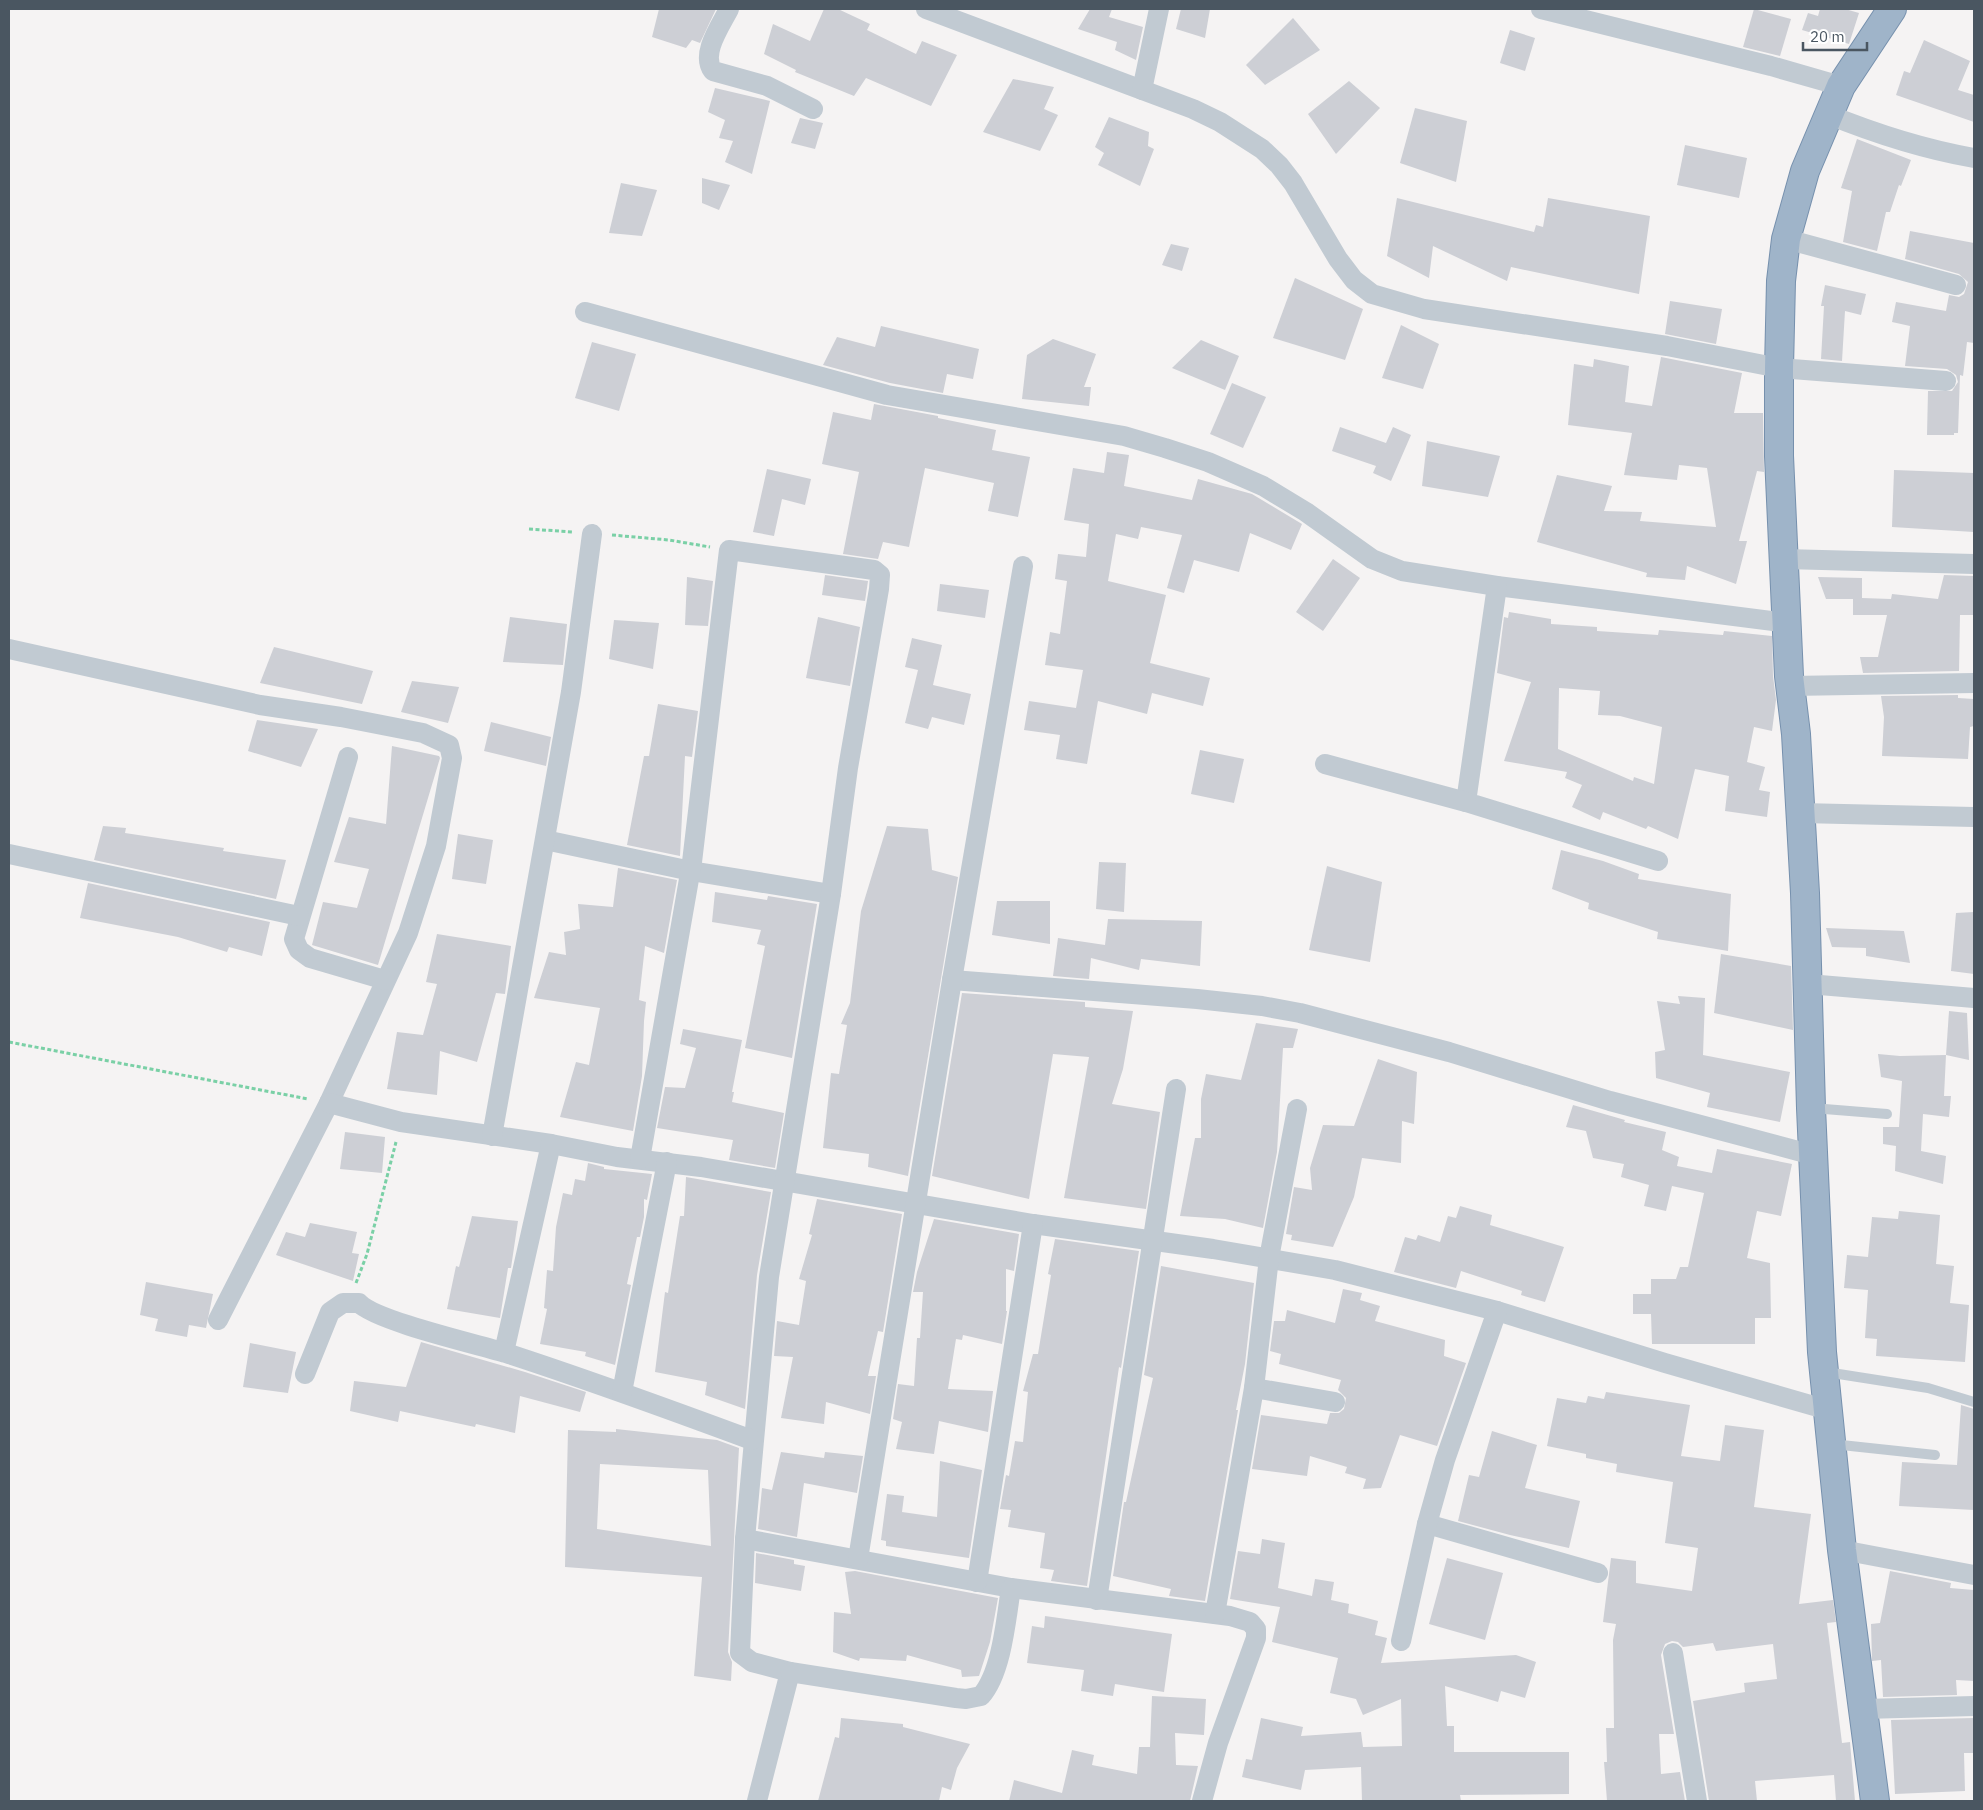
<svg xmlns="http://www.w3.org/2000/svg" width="1983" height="1810" viewBox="0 0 1983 1810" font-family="'IBM Plex Sans',sans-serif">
<rect width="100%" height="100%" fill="#f5f3f3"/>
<g fill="#cdcfd5" fill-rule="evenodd">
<path d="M659 9H716L700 43 692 40 686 48 652 37Z"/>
<path d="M824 9H838L870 24 867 30 916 54 922 41 957 55 931 106 866 78 854 96 795 72 796 70 764 54 773 24 810 41Z"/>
<path d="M1090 9H1112L1109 17 1143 27 1136 60 1115 50 1117 42 1078 29Z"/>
<path d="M1181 9H1210L1205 38 1176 29Z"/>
<path d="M1754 9 1791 19 1780 56 1743 47Z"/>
<path d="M1820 9H1845L1859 13 1849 44 1802 30 1808 13 1818 16Z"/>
<path d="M1293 18 1320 50 1265 85 1246 65Z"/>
<path d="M1510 30 1535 38 1525 71 1500 63Z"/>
<path d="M1924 40 1970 61 1958 90 1974 95V122L1896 95 1904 71 1910 73Z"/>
<path d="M1013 79 1054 87 1044 109 1058 115 1040 151 983 132Z"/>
<path d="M1349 81 1380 108 1336 154 1308 114Z"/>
<path d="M715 88 770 101 752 174 725 162 733 141 719 138 725 120 708 112Z"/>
<path d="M1415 108 1467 121 1456 182 1400 163Z"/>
<path d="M1109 117 1149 132 1148 146 1154 149 1140 186 1098 165 1104 153 1095 147Z"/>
<path d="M800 118 823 123 815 149 791 143Z"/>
<path d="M1857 139 1911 160 1901 186 1899 185 1890 212H1886L1877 251 1843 242 1852 191 1841 188Z"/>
<path d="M1685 145 1747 158 1739 198 1677 185Z"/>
<path d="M702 178 730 185 719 210 702 203Z"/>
<path d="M621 183 657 190 642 236 609 233Z"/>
<path d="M1397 198 1534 232 1536 225 1543 227 1548 198 1650 216 1639 294 1511 267 1507 281 1433 246 1429 278 1387 256Z"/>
<path d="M1910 231 1974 243V343L1967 342 1963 376 1960 375 1958 433H1954V435H1927L1928 391H1952L1958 382 1956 375 1947 369 1905 366 1910 326 1892 322 1896 302 1946 311 1949 295 1959 297 1964 294 1968 282 1959 274 1905 259Z"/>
<path d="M1171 244 1189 248 1182 271 1162 265Z"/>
<path d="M1295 278 1363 309 1345 360 1273 338Z"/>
<path d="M1825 285 1866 294 1861 315 1845 311 1842 361 1821 359 1824 306H1821Z"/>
<path d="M1670 301 1722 309 1716 344 1665 334Z"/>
<path d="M1401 325 1439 344 1423 389 1382 378Z"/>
<path d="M881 326 979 349 973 379 947 374 943 393 890 383 823 365 837 337 875 347Z"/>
<path d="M1053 339 1096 354 1084 387H1091L1089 406 1022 399 1027 355Z"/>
<path d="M1201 340 1239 356 1225 390 1172 368Z"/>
<path d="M592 342 636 354 619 411 575 398Z"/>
<path d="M1661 357 1742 373 1734 413H1763L1764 472 1757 471 1739 541H1747L1736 584 1687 566 1685 580 1646 577 1647 573 1537 542 1557 475 1612 486 1604 511 1642 512 1640 521 1716 527 1707 468 1679 465 1677 480 1624 475 1632 433 1568 425 1574 364 1593 367 1594 359 1629 366 1625 402 1652 406Z"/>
<path d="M1232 383 1266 397 1243 448 1210 434Z"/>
<path d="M874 404 938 416V418L996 430 992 450 1030 457 1018 517 988 511 994 483 925 468 909 547 883 542 878 559 843 554 859 472 822 464 833 412 871 420Z"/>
<path d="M1340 427 1386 443 1393 427 1411 435 1391 481 1373 473 1376 466 1332 451Z"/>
<path d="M1427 441 1500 456 1488 497 1422 486Z"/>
<path d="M1107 452 1129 455 1124 486 1192 500 1198 479 1252 494 1302 524 1291 550 1250 533 1239 572 1194 560 1184 593 1167 588 1182 535 1141 527 1138 539 1116 534 1108 581 1166 595 1150 663 1210 678 1203 706 1152 693 1147 714 1098 701 1087 764 1056 759 1060 735 1024 730 1029 701 1076 708 1083 670 1045 665 1050 632 1060 634 1067 581 1055 579 1058 554 1086 557 1089 524 1064 520 1073 468 1104 473Z"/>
<path d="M767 469 811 479 805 505 782 499 774 536 753 532Z"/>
<path d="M1894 470 1974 473V532L1892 527Z"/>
<path d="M1333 559 1360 578 1323 631 1296 612Z"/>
<path d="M825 575 868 581 865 601 822 595Z"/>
<path d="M1944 575 1974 576V615H1960L1959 671 1863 673 1860 657H1878L1887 615H1853V599H1826L1818 577 1862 578V598L1891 599 1892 594 1938 599Z"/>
<path d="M687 577 713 581 708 626 685 625Z"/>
<path d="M940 584 989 590 985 618 937 611Z"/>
<path d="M1509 612 1551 619V624L1597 627V631L1658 635 1659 630 1723 635 1724 631 1772 636 1773 676 1776 700 1772 731 1754 727 1747 762 1765 767 1759 790 1770 792 1767 817 1725 811 1729 776 1695 769 1678 839 1648 826 1646 829 1603 812 1600 820 1572 807 1582 785 1565 778 1567 772 1504 761 1531 682 1497 673 1504 617 1508 618ZM1559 688 1600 691 1598 715 1620 716 1662 727 1654 784 1634 777 1633 781 1558 749Z"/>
<path d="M510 617 567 624 563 665 503 662Z"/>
<path d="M818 617 860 627 850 686 806 678Z"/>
<path d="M614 620 659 623 653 669 609 659Z"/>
<path d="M912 638 942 645 933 685 971 694 964 725 932 717 928 729 905 723 918 670 905 667Z"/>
<path d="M274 647 373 671 362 704 260 683Z"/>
<path d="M412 681 459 687 448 723 401 712Z"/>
<path d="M1958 695V698L1974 699V726L1970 727 1968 759 1882 756 1884 717 1881 696Z"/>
<path d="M658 704 698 711 692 757 685 756 680 856 627 845 644 756H649Z"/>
<path d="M257 720 318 729 301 767 248 751Z"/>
<path d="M491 722 551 737 546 766 484 751Z"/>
<path d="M392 746 439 756 440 758 378 965 312 945 323 902 357 908 369 869 334 862 349 817 386 824Z"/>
<path d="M1200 750 1244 759 1234 803 1191 794Z"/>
<path d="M103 826 126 828 125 833 224 848 223 851 286 860 276 899 94 860Z"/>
<path d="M887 826 928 829 932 870 958 877 908 1176 868 1167 869 1154 823 1148 831 1073 839 1074 847 1025 841 1024 850 1003 861 911Z"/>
<path d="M458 834 493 840 486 884 452 879Z"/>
<path d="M1561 850 1603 861 1639 874 1638 879 1731 894 1728 951 1657 939 1658 932 1588 909 1589 903 1552 889Z"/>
<path d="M1099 862 1126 863 1124 912 1096 909Z"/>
<path d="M1327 866 1382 882 1370 962 1309 950Z"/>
<path d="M618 868 677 880 664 953 645 946 639 1000 646 1002 644 1021 642 1076 633 1131 560 1117 576 1062 589 1065 600 1008 534 998 549 952 566 955 564 932 580 929 578 904 613 907Z"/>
<path d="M88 883 270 922 262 956 229 947 227 952 178 937 80 918Z"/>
<path d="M715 892 767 900 768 896 817 904 792 1058 745 1048 765 946 757 944 761 930 712 922Z"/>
<path d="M997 901H1050V944L992 935Z"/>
<path d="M1974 912V974L1951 971 1956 913Z"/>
<path d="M1108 919 1202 921 1200 966 1141 959 1139 970 1091 958 1089 979 1053 976 1058 938 1105 945Z"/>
<path d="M1826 928 1904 931 1910 963 1866 956V948L1832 947Z"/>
<path d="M437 934 511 946 505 994 496 993 477 1062 440 1051 437 1095 387 1089 397 1032 423 1035 437 984 426 982Z"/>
<path d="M1721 954 1791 966 1793 1030 1714 1013Z"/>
<path d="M962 993 1085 1002V1007L1133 1011 1123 1069 1112 1104 1160 1112 1146 1209 1064 1198 1089 1057 1053 1054 1029 1199 932 1176Z"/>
<path d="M1678 996 1705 998 1703 1055 1790 1072 1780 1122 1707 1107 1710 1093 1656 1078 1655 1052 1665 1050 1657 1001 1680 1004Z"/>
<path d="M1949 1011 1967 1013 1969 1060 1946 1055Z"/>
<path d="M1256 1023 1298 1029 1293 1048H1283L1277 1152 1263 1228 1225 1219 1180 1216 1195 1138H1201V1099L1206 1074 1241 1080Z"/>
<path d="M683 1029 742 1040 732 1092H734L732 1102 784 1113 775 1168 729 1160 733 1140 657 1128 665 1087 685 1088 696 1048 680 1044Z"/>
<path d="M1878 1054 1900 1056 1946 1055 1944 1096H1951L1949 1117 1923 1114 1921 1151 1946 1156 1943 1184 1895 1171 1896 1146 1883 1144V1127H1899L1902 1081 1881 1077Z"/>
<path d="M1378 1059 1417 1072 1414 1124 1402 1121 1401 1163 1362 1158 1354 1197 1333 1247 1291 1240 1292 1235 1286 1234 1294 1187 1312 1190 1310 1168 1323 1125 1354 1126Z"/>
<path d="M1573 1105 1625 1120 1624 1122 1666 1132 1662 1150 1679 1157 1677 1166 1712 1173 1717 1149 1792 1164 1781 1216 1757 1211 1747 1258 1770 1263 1771 1318H1755V1344H1652L1651 1314H1633V1294H1651V1279H1676L1680 1267H1688L1704 1193 1672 1186 1666 1211 1644 1206 1649 1185 1621 1177 1624 1164 1593 1158 1586 1131 1566 1127Z"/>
<path d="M345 1132 385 1137 382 1173 340 1169Z"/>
<path d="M588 1163 604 1167V1169L652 1174 647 1200 644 1199V1217L640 1237H637L627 1284 631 1285 615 1365 585 1356 586 1352 540 1344 547 1309 544 1308 547 1270 553 1271 556 1227 563 1193 572 1195 575 1179 585 1181Z"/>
<path d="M686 1177 771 1192 757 1275 745 1409 705 1395 707 1382 655 1372 665 1292 668 1293 680 1216H684Z"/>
<path d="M817 1199 902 1214 883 1332 878 1331 868 1376H876L870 1414 826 1402 824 1424 781 1418 793 1357 774 1356 777 1321 799 1325 806 1281 799 1279 812 1235 809 1234Z"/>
<path d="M1460 1206 1492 1215 1490 1225 1564 1247 1545 1302 1521 1295 1522 1291 1461 1271 1456 1288 1394 1272 1405 1237 1416 1240 1418 1235 1440 1242 1448 1216 1456 1218Z"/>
<path d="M1899 1211 1940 1215 1936 1264 1954 1266 1950 1303 1969 1305 1965 1362 1876 1356 1877 1339 1865 1338 1868 1290 1844 1288 1847 1255 1868 1257 1872 1217 1898 1219Z"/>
<path d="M472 1216 518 1221 512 1261 511 1268H508L500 1318 447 1309 456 1266 459 1267Z"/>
<path d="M934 1219 1019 1234 1014 1271 1006 1269V1311H1007L1002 1344 963 1335 962 1340 956 1339 948 1389 993 1391 988 1432 939 1421 934 1454 896 1449 902 1422 893 1419 898 1384 914 1386 917 1338H920L923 1292H913L917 1272Z"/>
<path d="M310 1223 357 1232 352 1253 359 1254 353 1281 276 1255 286 1232 305 1237Z"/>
<path d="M1055 1239 1139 1251 1121 1368 1119 1367 1087 1586 1051 1581 1054 1570 1040 1568 1045 1533 1008 1527 1011 1510 1000 1509 1006 1475 1009 1476 1015 1441 1023 1442 1028 1392 1023 1391 1033 1354H1038L1051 1275 1048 1274Z"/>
<path d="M1161 1266 1254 1283 1245 1364 1236 1410H1238L1205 1601 1169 1596 1171 1589 1113 1576 1124 1502H1126L1153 1378 1144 1375Z"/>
<path d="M146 1282 213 1294 206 1328 189 1325 187 1337 155 1331 158 1319 140 1315Z"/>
<path d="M1343 1289 1362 1293 1360 1300 1380 1306 1375 1321 1445 1340 1444 1356 1466 1363 1437 1446 1400 1435 1381 1488 1363 1489 1366 1479 1345 1473 1347 1467 1310 1456 1307 1476 1252 1469 1261 1415 1327 1424 1330 1413H1339L1344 1409 1346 1398 1338 1390 1341 1380 1279 1364 1281 1354 1270 1351 1274 1321H1285L1287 1310 1335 1323Z"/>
<path d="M421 1342 525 1372 586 1392 580 1412 520 1396 515 1433 476 1424 475 1427 400 1411 398 1422 350 1411 354 1381 406 1387Z"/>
<path d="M250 1343 296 1352 288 1393 243 1387Z"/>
<path d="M1606 1392 1690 1405 1681 1456 1720 1461 1725 1425 1764 1430 1754 1507 1811 1514 1799 1604 1833 1600 1836 1622 1827 1623 1842 1743 1850 1742 1855 1801H1836L1834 1775 1755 1781 1757 1801H1709L1693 1701 1745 1692 1744 1683 1777 1679 1773 1644 1716 1651 1713 1643 1683 1647 1678 1642 1672 1641 1665 1644 1661 1655 1674 1734H1659L1661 1774 1680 1772 1685 1801H1607L1604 1762H1607L1606 1728H1614L1613 1640 1616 1624 1603 1622 1611 1558 1636 1561V1583L1692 1591 1698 1548 1665 1543 1673 1482 1616 1472 1617 1464 1586 1458V1454L1547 1446 1557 1398 1586 1403 1588 1396 1604 1399Z"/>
<path d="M1961 1405 1974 1409V1510L1899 1506 1902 1462 1957 1465Z"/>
<path d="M616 1429 717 1440 739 1448 728 1652 732 1662 731 1681 694 1676 702 1577 565 1567 568 1430 616 1432ZM600 1464 708 1470 711 1546 597 1529Z"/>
<path d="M1492 1431 1537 1445 1525 1488 1580 1501 1569 1548 1510 1535 1458 1521 1469 1475 1479 1477Z"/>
<path d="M781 1452 824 1458 825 1452 863 1456 857 1493 804 1483 797 1537 758 1529 762 1488 772 1490Z"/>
<path d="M940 1461 982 1470 969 1558 886 1546V1541L881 1540 887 1494 904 1496 902 1512 937 1517Z"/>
<path d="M1262 1539 1285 1543 1278 1588 1312 1596 1315 1579 1334 1582 1331 1600 1349 1604 1348 1613 1378 1621 1375 1635 1387 1638 1381 1663 1516 1655 1536 1662 1525 1698 1501 1691 1498 1702 1445 1686 1447 1726H1454V1752H1569V1794L1460 1795 1461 1801H1362L1361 1767 1305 1770 1301 1790 1242 1777 1246 1759 1252 1760 1261 1718 1303 1727 1301 1736 1361 1732 1363 1747 1402 1746 1401 1699 1363 1715 1356 1699 1330 1693 1338 1658 1272 1642 1280 1607 1230 1599 1238 1551 1260 1554Z"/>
<path d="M756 1553 794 1560V1564L805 1566 801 1591 755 1583Z"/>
<path d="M1447 1558 1503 1573 1485 1640 1429 1624Z"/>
<path d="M855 1571 998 1598 990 1642 979 1676 962 1677 961 1670 907 1655 906 1661 860 1658 859 1661 833 1652 834 1612 851 1614 845 1572Z"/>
<path d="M1890 1571 1951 1583 1950 1588 1974 1590V1681L1956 1680 1957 1695 1883 1697 1881 1660 1872 1661 1871 1624 1880 1623Z"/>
<path d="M1045 1616 1172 1634 1164 1692 1115 1684 1113 1696 1081 1691 1084 1670 1027 1663 1032 1626 1044 1628Z"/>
<path d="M1152 1696 1206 1699 1204 1735 1175 1733 1176 1765 1198 1766 1190 1801H1009L1014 1780 1062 1793 1072 1750 1094 1755 1092 1765 1137 1774 1139 1747H1150Z"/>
<path d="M841 1718 903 1724V1727L970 1744 957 1768 951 1790 942 1787 939 1801H818L835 1737 839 1738Z"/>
<path d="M1974 1718V1753H1964L1965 1791 1895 1794 1891 1720Z"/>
</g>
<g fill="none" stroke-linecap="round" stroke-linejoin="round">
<g stroke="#7690ad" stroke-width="30">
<path id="trunk" d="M1875 1801 1842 1550 1822 1352 1811 1108 1805 893 1796 734 1789 676 1779 456V368L1781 281 1786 239 1805 171 1841 86 1892 9"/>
</g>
<g stroke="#7ad0a6" stroke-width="3" stroke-dasharray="4 2.5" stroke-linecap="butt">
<path d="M529 529 573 532"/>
<path d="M612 535 669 540 710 547"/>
<path d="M9 1042 308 1099"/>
<path d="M356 1283 367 1254 396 1142"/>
</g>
<g stroke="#c1cad2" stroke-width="10">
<path d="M1812 1108 1887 1114"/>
<path d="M1826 1372 1928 1388 1974 1402"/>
<path d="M1832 1444 1935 1455"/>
</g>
<g stroke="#c1cad2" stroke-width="20">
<path d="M729 9C721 25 700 54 713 71L767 86 813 109"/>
<path d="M926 9 1193 109 1220 122 1262 149 1279 165 1293 183 1338 259 1354 280 1372 294 1424 309 1667 346 1779 368 1946 381"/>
<path d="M1541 9 1771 66 1841 86"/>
<path d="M1142 90 1159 9"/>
<path d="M1827 114C1876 134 1923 149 1974 158"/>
<path d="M1786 239 1956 285"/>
<path d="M585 312 887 395 1124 436 1165 448 1208 462 1263 486 1306 512 1372 559 1402 571 1497 586 1788 623"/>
<path d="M1784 559 1974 564"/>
<path d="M1497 586 1466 802 1658 861"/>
<path d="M9 649 260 705 341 717 423 733 449 745 452 758 436 846 408 933 329 1103 218 1320"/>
<path d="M1790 686 1974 683"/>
<path d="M348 757 294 939 299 950 310 958 385 980"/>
<path d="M1325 764 1466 802"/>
<path d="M1800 813 1974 817"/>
<path d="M545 840 691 871 831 894"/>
<path d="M9 854 299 916"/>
<path d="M952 980 1197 999 1262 1006 1300 1013 1449 1052 1610 1101 1813 1155"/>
<path d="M1808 984 1974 998"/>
<path d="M329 1103 401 1122 551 1144 617 1157 701 1167 1033 1224 1213 1249 1335 1270 1497 1311 1665 1363 1828 1410"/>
<path d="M492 1136 571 692 592 534"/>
<path d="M640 1159 692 862 729 550 874 570 880 575 879 589 848 768 831 894 769 1277 745 1539 740 1653 752 1662 790 1672 757 1801"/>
<path d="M504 1352 551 1144"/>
<path d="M305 1374 330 1312 343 1303H359C376 1321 476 1344 506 1353 589 1380 671 1410 752 1440"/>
<path d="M1254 1388 1335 1402"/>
<path d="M622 1392 667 1162"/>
<path d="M1427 1524 1598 1573"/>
<path d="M745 1539 1011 1588 1230 1616 1250 1622 1256 1629V1638L1218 1743 1202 1801"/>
<path d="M1842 1550 1974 1575"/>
<path d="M858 1559 952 980 1023 566"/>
<path d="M977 1582 1033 1224"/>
<path d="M1097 1600 1176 1089"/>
<path d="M1215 1614 1254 1388 1269 1258 1297 1109"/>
<path d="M1401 1641 1427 1524 1445 1460 1497 1311"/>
<path d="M1673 1653 1697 1801"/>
<path d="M790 1672 956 1698 966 1699 981 1696C1002 1672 1006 1619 1011 1588"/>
<path d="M1864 1709 1974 1706"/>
</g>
<use href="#trunk" stroke="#9fb4c9" stroke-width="28"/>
</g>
<rect width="1983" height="1810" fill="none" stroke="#4a5661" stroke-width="20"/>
<path d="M1803 42v8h64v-8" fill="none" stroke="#4a5661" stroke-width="2.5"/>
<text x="1810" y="42" font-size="15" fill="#4a5661" stroke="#ffffff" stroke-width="4" paint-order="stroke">20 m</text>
</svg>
